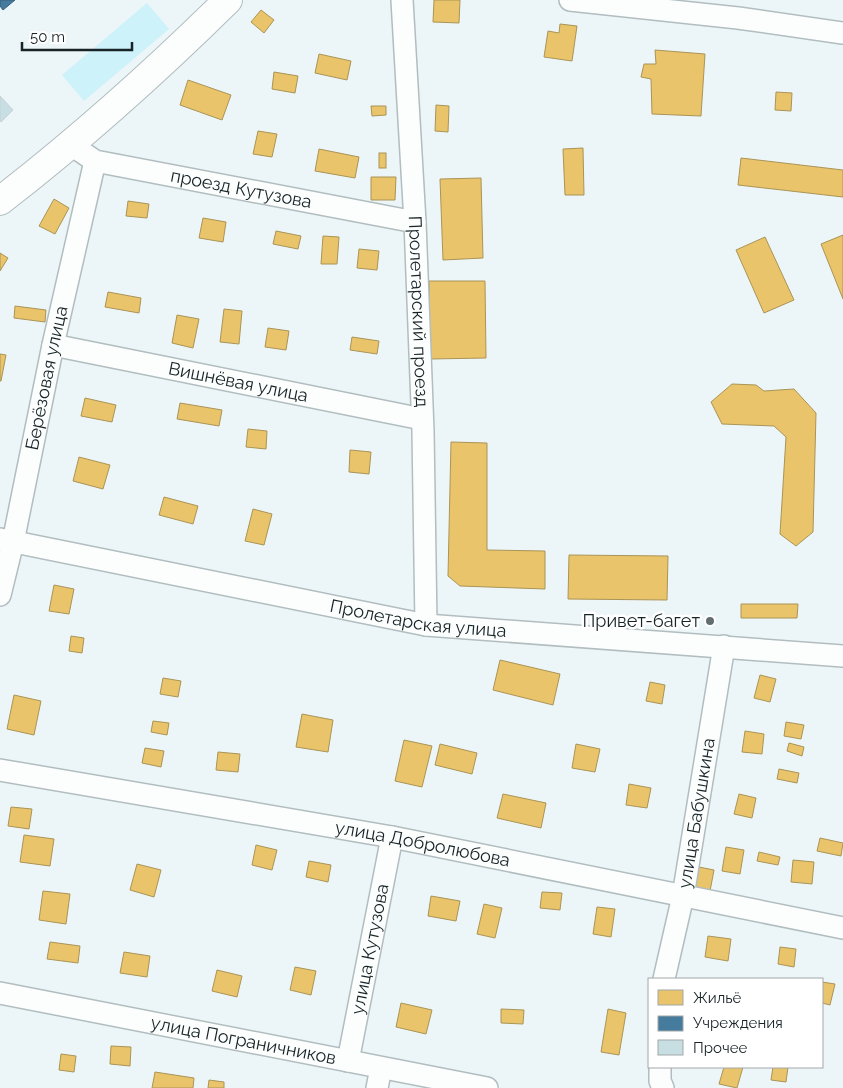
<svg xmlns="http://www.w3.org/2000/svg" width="843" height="1088" viewBox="0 0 843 1088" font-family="Raleway,sans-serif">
<rect width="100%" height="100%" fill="#ecf6f8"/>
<path fill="#cef2fa" d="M147 3 169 29 84 101 62 75Z"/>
<g fill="#e9c46a" stroke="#aa9456">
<path d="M434 0H460L459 23 433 22Z"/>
<path d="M261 10 274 20 264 33 251 22Z"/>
<path d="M560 24 577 26 572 61 544 57 548 31 559 33Z"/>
<path d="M655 50 705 54 701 116 652 114 651 79 641 77 644 64H656Z"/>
<path d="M319 54 351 61 347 80 315 73Z"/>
<path d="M274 72 298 76 295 93 272 89Z"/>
<path d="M188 80 231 95 222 120 180 105Z"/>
<path d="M776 92 792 93 791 111 775 110Z"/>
<path d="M436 105 449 106 448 132 435 131Z"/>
<path d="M371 106H386V115L372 116Z"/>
<path d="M258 131 277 134 272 157 253 154Z"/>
<path d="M583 148 584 195H565L563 149Z"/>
<path d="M319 149 359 157 355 178 315 171Z"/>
<rect x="379" y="153" width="7" height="15"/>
<path d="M741 158 843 170V197L738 185Z"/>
<path d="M371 177H396L395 200H371Z"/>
<path d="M481 178 483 258 443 260 440 179Z"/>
<path d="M54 199 69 208 55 234 39 226Z"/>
<path d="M128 201 149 204 147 218 126 216Z"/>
<path d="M203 218 226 222 223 242 199 238Z"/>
<path d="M276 231 301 236 298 249 273 244Z"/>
<path d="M843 235V299L821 244Z"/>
<path d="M323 236 339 237 337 264H321Z"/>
<path d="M765 237 794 300 764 313 736 250Z"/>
<path d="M359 249 379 251 377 270 357 268Z"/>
<path d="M0 253 8 258 0 271Z"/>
<path d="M429 281H485L486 358 430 359Z"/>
<path d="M108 292 141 298 139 313 105 307Z"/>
<path d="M15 306 46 310 45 322 14 318Z"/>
<path d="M224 309 242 311 239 344 220 342Z"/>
<path d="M177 315 199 319 193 348 172 343Z"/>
<path d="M268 328 289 331 286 350 265 347Z"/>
<path d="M352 337 379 341 377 354 350 350Z"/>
<path d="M0 354 6 355 1 381H0Z"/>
<path d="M732 384 756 385 764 391 794 389 816 413 813 532 796 546 780 534 786 437 774 426 722 424 711 402Z"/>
<path d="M85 398 116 405 112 422 81 416Z"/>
<path d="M180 403 222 410 219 426 177 419Z"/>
<path d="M248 429 267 431 266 449 246 447Z"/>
<path d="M451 442 487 443V550L545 551V589L460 586 448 576Z"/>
<path d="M350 450 371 452 369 474 349 472Z"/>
<path d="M79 457 110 465 103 489 73 481Z"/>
<path d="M164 497 198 506 193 524 159 515Z"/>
<path d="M253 509 272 514 264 545 245 541Z"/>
<path d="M569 555 668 556 667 600 568 599Z"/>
<path d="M54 585 74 589 69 614 49 611Z"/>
<path d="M741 604H798L797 618H741Z"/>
<path d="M71 636 84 638 82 653 69 651Z"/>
<path d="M500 660 560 674 553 705 493 690Z"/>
<path d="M760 675 776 679 770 702 754 698Z"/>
<path d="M163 678 181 681 178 697 160 694Z"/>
<path d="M650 682 665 685 662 704 646 701Z"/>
<path d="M14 695 41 701 34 735 7 729Z"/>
<path d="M302 714 333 720 328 752 296 747Z"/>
<path d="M153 721 169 723 167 735 151 732Z"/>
<path d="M786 722 804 725 801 739 784 736Z"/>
<path d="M745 731 764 734 762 754 742 752Z"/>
<path d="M404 740 432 746 422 787 395 781Z"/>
<path d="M789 743 804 747 802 756 787 751Z"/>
<path d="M440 744 477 753 472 774 435 765Z"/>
<path d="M576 744 600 749 595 772 572 768Z"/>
<path d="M145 748 164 751 161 767 142 763Z"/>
<path d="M218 752 240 754 238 772 216 770Z"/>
<path d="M779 769 799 773 797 783 777 779Z"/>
<path d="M629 784 651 788 647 808 626 805Z"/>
<path d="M503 794 546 803 541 828 497 818Z"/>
<path d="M739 794 756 798 752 818 734 814Z"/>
<path d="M11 807 32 809 29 829 8 826Z"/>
<path d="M24 835 54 839 50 866 20 862Z"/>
<path d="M820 838 843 843 841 856 817 851Z"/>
<path d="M256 845 277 850 272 870 252 865Z"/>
<path d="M726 847 744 850 740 874 722 871Z"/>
<path d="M759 852 780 857 778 865 757 861Z"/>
<path d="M793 860 814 862 812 884 791 882Z"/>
<path d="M309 861 331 865 328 882 306 877Z"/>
<path d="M137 864 161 870 154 897 130 890Z"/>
<path d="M699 867 714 870 710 891 695 888Z"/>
<path d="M43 891 70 894 66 924 39 920Z"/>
<path d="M542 892 562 893 560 910 540 908Z"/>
<path d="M431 896 460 901 456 921 428 916Z"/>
<path d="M484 904 502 908 495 938 477 934Z"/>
<path d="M597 907 615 909 611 937 593 934Z"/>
<path d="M708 936 731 939 728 961 705 957Z"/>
<path d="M50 942 80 946 78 963 47 959Z"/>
<path d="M780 947 796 949 794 967 778 964Z"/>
<path d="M124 952 150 956 147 977 120 973Z"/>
<path d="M295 967 316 971 311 995 290 990Z"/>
<path d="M217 970 242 976 237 997 212 991Z"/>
<path d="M822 982 835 984 830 1005 822 1003Z"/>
<path d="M401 1003 432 1010 426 1034 396 1027Z"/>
<path d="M501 1009 524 1010 523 1024 501 1023Z"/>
<path d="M608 1009 626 1013 619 1055 601 1052Z"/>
<path d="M111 1046 131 1047 130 1066 110 1064Z"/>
<path d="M61 1054 76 1056 74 1072 59 1070Z"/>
<path d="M724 1067H743L737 1088 719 1084Z"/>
<path d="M773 1067H788L786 1082 771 1080Z"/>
<path d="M155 1072 194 1078 193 1088H152Z"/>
<path d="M209 1080 224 1082V1088H208Z"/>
</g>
<path fill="#457b9d" stroke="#376179" d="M0 0H15L3 10 0 6Z"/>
<path fill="#c7dee3" stroke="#c8d2d4" d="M0 96 13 110 1 122 0 121Z"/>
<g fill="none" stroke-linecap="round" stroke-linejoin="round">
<g stroke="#b2bdbf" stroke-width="24">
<g id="minor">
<path id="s1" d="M402 0 415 222 423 431 426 625"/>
<path d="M570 0 738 18 843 33"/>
<path id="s2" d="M70 144 95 161 415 222"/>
<path id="s3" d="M53 345 422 419"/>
<path id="s4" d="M0 539 426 625 843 656"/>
<path id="s5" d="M0 595 13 542 53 345 95 161"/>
<path id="s6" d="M0 770 392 837 843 928"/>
<path id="s7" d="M664 979 683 896 724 646"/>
<path id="s8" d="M0 993 487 1088"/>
<path id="s9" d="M348 1061 392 837"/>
<path d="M660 1067V1081L663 1088"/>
<path d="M377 1088 381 1068"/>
</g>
</g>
<g stroke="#b2bdbf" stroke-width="30">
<path id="major" d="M0 201C80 139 156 71 228 0"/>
</g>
<use href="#minor" stroke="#fcfefe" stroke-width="21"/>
<use href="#major" stroke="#fcfefe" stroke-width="28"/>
</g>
<circle fill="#626d70" stroke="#fff" stroke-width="2" cx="710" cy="621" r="5"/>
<g text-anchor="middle" stroke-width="5" stroke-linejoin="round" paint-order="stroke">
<g font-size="18" fill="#172326" stroke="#fff">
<text dy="6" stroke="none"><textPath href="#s2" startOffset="179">проезд Кутузова</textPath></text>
<text dy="6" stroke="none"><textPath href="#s1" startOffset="312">Пролетарский проезд</textPath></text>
<text dy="6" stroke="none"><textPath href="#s5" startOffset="222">Берёзовая улица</textPath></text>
<text dy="6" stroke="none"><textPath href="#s3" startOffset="189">Вишнёвая улица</textPath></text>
<text dy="6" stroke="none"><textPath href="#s4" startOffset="426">Пролетарская улица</textPath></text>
<text dy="6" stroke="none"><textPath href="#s7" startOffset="169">улица Бабушкина</textPath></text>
<text dy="6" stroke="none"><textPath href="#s6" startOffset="429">улица Добролюбова</textPath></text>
<text dy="6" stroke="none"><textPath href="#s9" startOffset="114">улица Кутузова</textPath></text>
<text dy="6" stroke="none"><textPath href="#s8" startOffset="248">улица Пограничников</textPath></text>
</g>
<g font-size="18" fill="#172326" stroke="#fff" text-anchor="end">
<text x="700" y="627">Привет-багет</text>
</g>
</g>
<rect x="648" y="978" width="175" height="90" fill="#ffffff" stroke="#a2a7a8"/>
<rect x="658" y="990" width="25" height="15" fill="#e9c46a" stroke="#a2a7a8"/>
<text x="693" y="1003" font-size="15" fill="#172326">Жильё</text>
<rect x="658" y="1016" width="25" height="15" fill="#457b9d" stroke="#a2a7a8"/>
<text x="693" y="1028" font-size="15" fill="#172326">Учреждения</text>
<rect x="658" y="1040" width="25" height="15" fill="#c7dee3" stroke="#a2a7a8"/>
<text x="693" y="1053" font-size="15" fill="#172326">Прочее</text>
<path d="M22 42v8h110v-8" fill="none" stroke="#172326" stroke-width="2.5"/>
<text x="30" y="42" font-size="15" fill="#172326" stroke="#ffffff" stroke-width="4" paint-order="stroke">50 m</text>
</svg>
